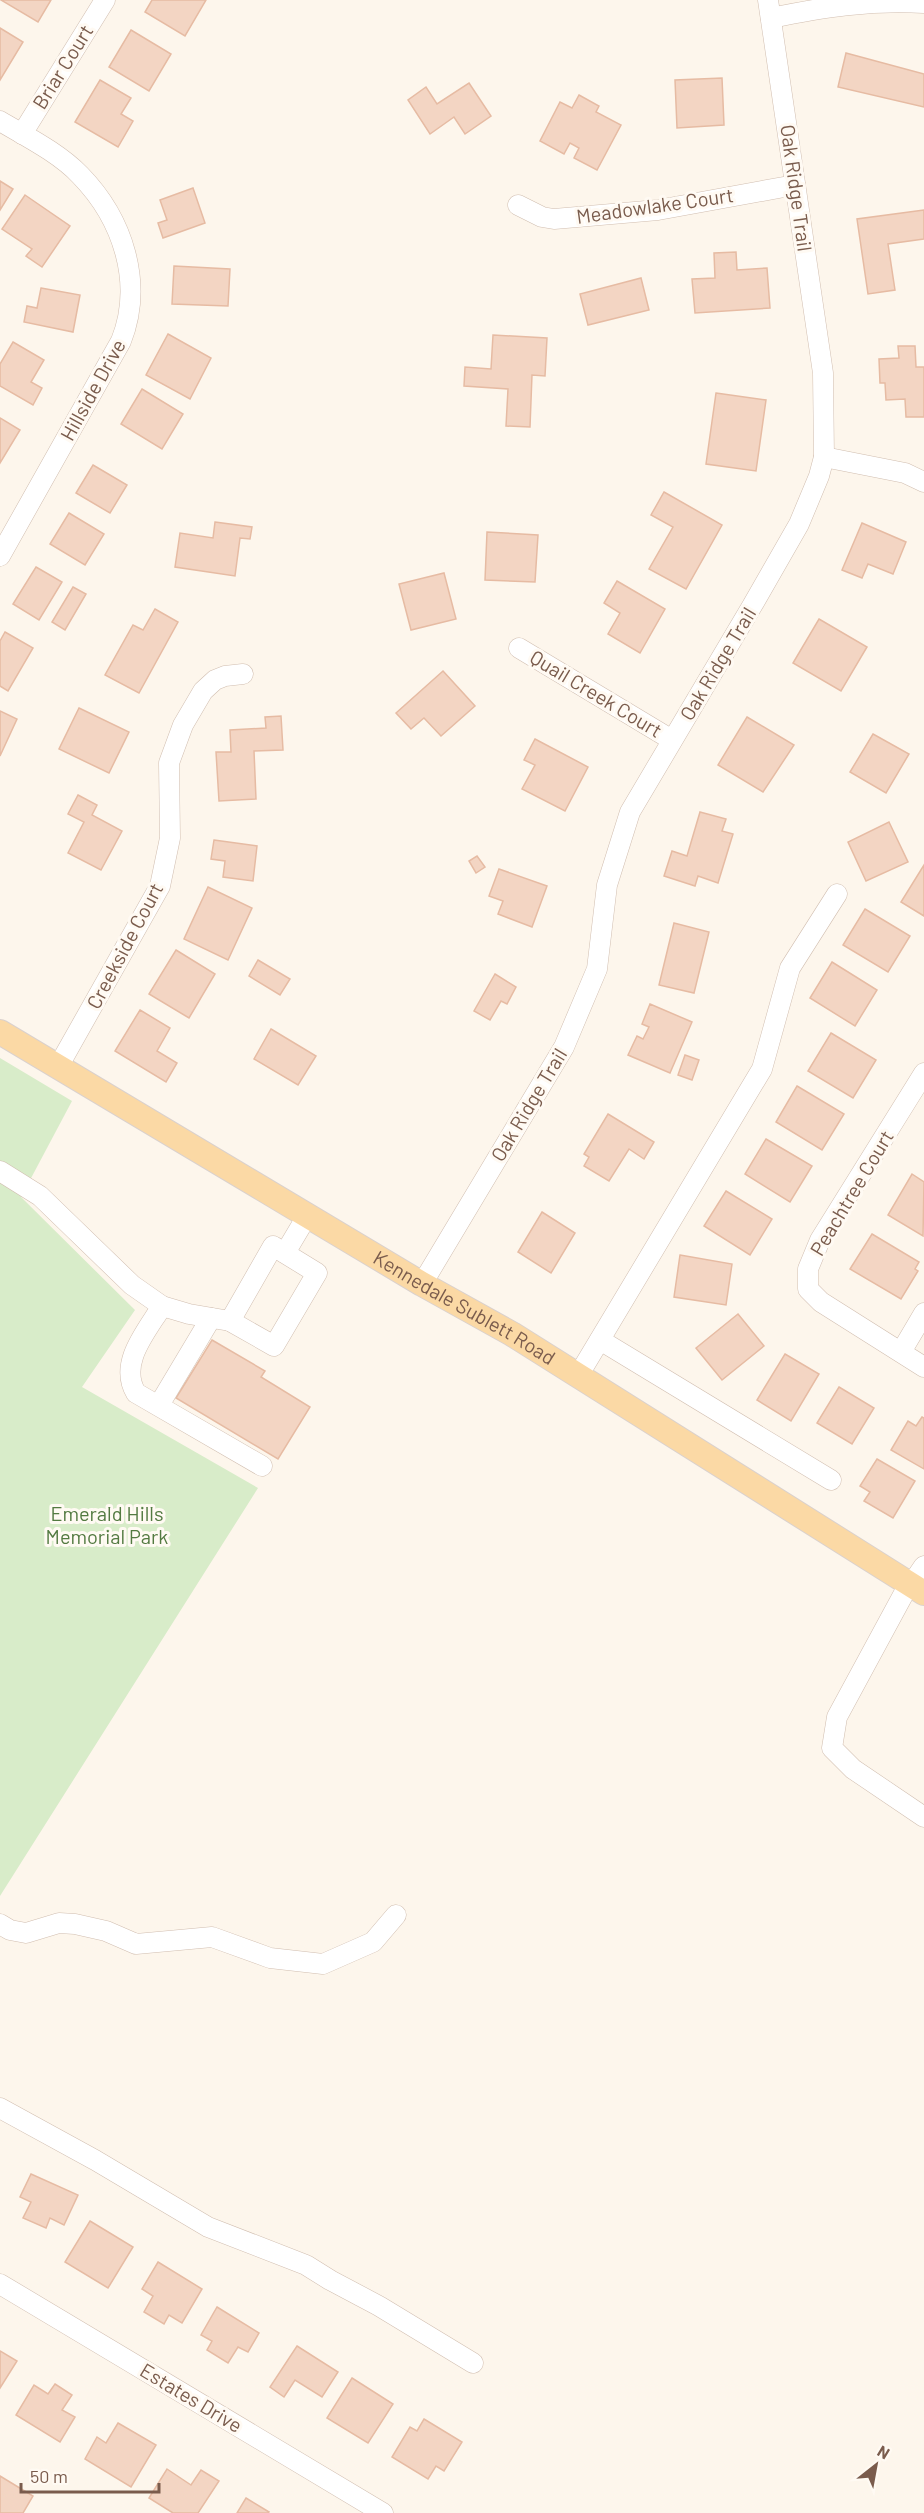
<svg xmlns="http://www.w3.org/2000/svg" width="924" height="2513" viewBox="0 0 924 2513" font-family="Barlow,sans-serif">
<rect width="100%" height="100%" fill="#fdf6ec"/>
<path fill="#d8ecc9" d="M0 1058 72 1101 21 1197 135 1310 82 1387 258 1488 0 1896Z"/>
<g fill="#f3d5c3" stroke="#e6bba3" stroke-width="1.5">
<path d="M1 0H51L38 22Z"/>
<path d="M152 0H206L185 36 145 12Z"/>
<path d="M0 28 23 42 0 80Z"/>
<path d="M131 30 171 54 149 91 109 67Z"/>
<path d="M846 53 924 74V107L838 87Z"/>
<path d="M722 78 724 125 677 128 675 80Z"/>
<path d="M100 80 131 98 121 114 133 121 118 147 75 122Z"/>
<path d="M469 83 491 116 465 134 454 117 430 134 408 100 426 87 437 104Z"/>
<path d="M579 95 599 106 596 112 621 125 597 170 574 158 579 148 570 143 564 154 540 141 560 102 572 108Z"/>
<path d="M0 181 13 189 0 210Z"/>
<path d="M193 188 205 223 163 238 158 223 167 220 160 200Z"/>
<path d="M25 195 70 226 42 267 26 256 32 249 2 229Z"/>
<path d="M924 210V239L888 244 895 290 868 294 857 219Z"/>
<path d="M736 252 737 270 767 268 770 308 695 313 692 279 715 278 714 253Z"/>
<path d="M174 266 230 269 228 306 172 304Z"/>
<path d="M641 278 649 310 588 325 580 294Z"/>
<path d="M41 288 80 295 73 332 24 322 27 306 37 308Z"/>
<path d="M168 334 211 358 190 399 146 375Z"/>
<path d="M493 335 547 338 545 376 532 375 530 427 506 426 508 389 464 386 465 367 491 369Z"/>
<path d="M13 342 44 360 31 382 42 388 33 405 0 386V364Z"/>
<path d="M898 346H915L916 367H924V417H906L905 399 886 400 885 383H880L879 359 899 358Z"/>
<path d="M142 389 183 414 162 449 121 424Z"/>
<path d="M716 393 766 400 756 471 706 464Z"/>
<path d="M0 418 20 430 0 463Z"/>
<path d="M93 465 127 485 110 513 76 493Z"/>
<path d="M664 492 722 525 686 589 649 569 673 527 651 515Z"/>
<path d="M69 513 104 534 85 565 50 544Z"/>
<path d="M215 522 252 527 250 539 240 538 235 576 175 567 180 533 213 538Z"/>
<path d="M862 523 906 542 893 574 868 564 862 578 842 570Z"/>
<path d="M487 532 538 535 535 582 485 580Z"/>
<path d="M36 567 62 582 39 620 13 604Z"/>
<path d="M444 573 456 619 411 630 399 584Z"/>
<path d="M617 581 665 609 640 653 608 634 620 613 604 603Z"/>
<path d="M73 587 86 594 65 630 52 622Z"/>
<path d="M155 609 178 622 139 693 105 675 133 625 143 630Z"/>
<path d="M819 619 867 647 841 691 793 663Z"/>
<path d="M5 632 33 648 8 691 0 686V641Z"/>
<path d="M443 671 475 706 441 736 424 718 411 729 396 713Z"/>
<path d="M79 708 129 732 109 773 59 749Z"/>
<path d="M0 711 17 719 0 756Z"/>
<path d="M281 716 283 750 254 751 256 799 219 801 216 752H231L230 730 266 728 265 717Z"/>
<path d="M747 717 794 745 763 792 718 765Z"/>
<path d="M873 734 909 754 886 793 850 772Z"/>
<path d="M535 739 588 767 565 811 522 789 535 765 524 760Z"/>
<path d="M78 795 97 805 92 815 122 831 101 870 68 853 84 822 68 814Z"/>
<path d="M700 812 726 819 722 831 733 834 718 883 698 876 695 886 664 876 672 851 687 856Z"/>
<path d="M889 822 908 862 866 881 848 842Z"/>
<path d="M214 840 257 846 253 881 223 877 225 861 211 859Z"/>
<path d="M477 856 485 867 476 873 469 861Z"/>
<path d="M924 865V916L901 902Z"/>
<path d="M499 869 547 886 532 927 498 914 503 901 489 896Z"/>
<path d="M208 887 252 908 228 960 184 939Z"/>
<path d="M865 909 910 936 888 972 843 945Z"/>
<path d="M674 923 709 932 694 993 659 985Z"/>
<path d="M176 950 215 974 189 1018 149 994Z"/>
<path d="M258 960 290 979 280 995 249 976Z"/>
<path d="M832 962 877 990 855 1026 810 998Z"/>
<path d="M495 974 516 987 507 1004 501 1001 490 1020 474 1011Z"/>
<path d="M650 1004 692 1022 670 1073 628 1055 637 1036 643 1039 649 1027 642 1024Z"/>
<path d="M140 1010 170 1028 157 1051 177 1063 166 1082 115 1051Z"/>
<path d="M271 1029 316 1056 298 1085 254 1059Z"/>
<path d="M831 1033 876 1060 853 1098 808 1071Z"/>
<path d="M685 1055 699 1060 692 1080 678 1075Z"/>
<path d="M797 1086 844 1114 822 1150 776 1122Z"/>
<path d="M608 1114 654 1142 644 1159 629 1149 609 1181 584 1166 589 1157 584 1154Z"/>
<path d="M766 1139 812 1166 790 1202 745 1174Z"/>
<path d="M912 1174 924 1182 923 1236 888 1215Z"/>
<path d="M726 1191 772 1219 750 1255 704 1226Z"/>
<path d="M542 1212 575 1233 551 1273 518 1252Z"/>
<path d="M872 1234 919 1262 915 1269 918 1271 901 1299 850 1269Z"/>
<path d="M680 1255 732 1264 726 1305 674 1297Z"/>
<path d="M738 1314 764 1346 722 1380 696 1348Z"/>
<path d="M212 1340 265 1371 261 1377 310 1407 278 1459 176 1398Z"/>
<path d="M785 1354 819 1374 791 1421 757 1400Z"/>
<path d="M839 1387 874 1408 852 1444 817 1423Z"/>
<path d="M922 1417 924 1418V1469L891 1450 908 1421 916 1426Z"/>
<path d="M877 1459 915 1481 893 1518 864 1501 870 1492 860 1486Z"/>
<path d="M31 2174 78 2195 64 2225 50 2218 46 2228 23 2218 31 2202 20 2197Z"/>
<path d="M90 2221 133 2247 108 2288 65 2262Z"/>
<path d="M158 2262 202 2289 182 2323 169 2315 164 2324 144 2312 153 2296 142 2289Z"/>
<path d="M217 2307 259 2333 248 2352 238 2347 228 2363 207 2350 212 2341 201 2335Z"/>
<path d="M297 2346 338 2372 322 2397 295 2380 284 2397 270 2387Z"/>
<path d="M0 2351 17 2361 0 2388Z"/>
<path d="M352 2378 393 2404 368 2443 327 2418Z"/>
<path d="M55 2384 72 2395 62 2410 75 2417 60 2442 16 2415 34 2385 48 2394Z"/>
<path d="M424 2419 462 2442 444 2471 436 2466 428 2479 392 2457 410 2427 417 2431Z"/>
<path d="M118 2423 156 2445 131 2487 85 2459 97 2437 106 2443Z"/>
<path d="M167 2469 191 2485 201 2470 219 2481 198 2513H173L149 2498Z"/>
<path d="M0 2476 33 2496 23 2513H0Z"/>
<path d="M246 2498 269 2512 268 2513H237Z"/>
</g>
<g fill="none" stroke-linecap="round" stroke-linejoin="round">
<g stroke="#d1beb0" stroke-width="21">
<g id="minor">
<path d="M771 18C824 7 869 0 924 3"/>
<path d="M0 121C27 137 59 153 80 175 123 219 144 283 121 341L0 556"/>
<path d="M22 134 105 0"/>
<path d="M518 205 542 217 554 219 658 210 795 185"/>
<path d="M824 457 905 473 924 482"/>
<path d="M519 648 672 740"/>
<path d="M58 1067 160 886 170 838 169 763 183 725 203 691 215 680 225 676 243 674"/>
<path d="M924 1073 820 1240 808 1269V1289L821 1302 924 1367"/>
<path d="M0 1171 40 1196 132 1285 162 1306 189 1314 230 1321"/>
<path d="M273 1246 317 1273 274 1346 230 1321Z"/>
<path d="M285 1253 307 1216"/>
<path d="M422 1284 564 1047 597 969 607 885 630 812 752 606 799 524 819 476 824 457 823 373 768 0"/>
<path d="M162 1306C147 1331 118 1363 136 1393L262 1466"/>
<path d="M600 1340 831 1480"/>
<path d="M901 1352 924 1313"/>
<path d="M578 1376 762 1069 790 968 837 894"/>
<path d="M159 1405 211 1318"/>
<path d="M909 1584 837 1717 832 1748 853 1769 924 1817"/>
<path d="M911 1585 924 1566"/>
<path d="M0 1924 10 1930 26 1933 59 1923 75 1924 106 1931 136 1944 212 1937 270 1958 323 1964 373 1942 396 1915"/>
<path d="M0 2108 95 2160 208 2227 306 2265 330 2280 379 2306 473 2363"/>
<path d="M0 2284 383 2513"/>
</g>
</g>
<g stroke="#dad1cd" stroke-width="26">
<g id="major">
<path id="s1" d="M0 1032 422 1284 512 1334 924 1593"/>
</g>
</g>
<use href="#minor" stroke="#fff" stroke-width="20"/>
<use href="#major" stroke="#fbd9a5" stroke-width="24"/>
</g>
<g text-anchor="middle" stroke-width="6" stroke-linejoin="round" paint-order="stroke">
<g font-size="20" fill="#7a5c4d" stroke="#fffaf3">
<text transform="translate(63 67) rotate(-58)" y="7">Briar Court</text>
<text transform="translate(796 188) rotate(82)" y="7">Oak Ridge Trail</text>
<text transform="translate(655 206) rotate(-8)" y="7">Meadowlake Court</text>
<text transform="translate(93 390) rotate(-61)" y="7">Hillside Drive</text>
<text transform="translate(718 664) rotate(-59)" y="7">Oak Ridge Trail</text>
<text transform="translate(596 694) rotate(31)" y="7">Quail Creek Court</text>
<text transform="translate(125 946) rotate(-62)" y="7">Creekside Court</text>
<text transform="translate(529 1105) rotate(-59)" y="7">Oak Ridge Trail</text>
<text transform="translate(852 1193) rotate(-59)" y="7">Peachtree Court</text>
<text dy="7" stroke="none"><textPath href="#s1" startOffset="540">Kennedale Sublett Road</textPath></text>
<text transform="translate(191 2398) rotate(31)" y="7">Estates Drive</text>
</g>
<g font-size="20" fill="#537a41" stroke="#fffaf3">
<text x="107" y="1521">Emerald Hills<tspan x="107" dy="23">Memorial Park</tspan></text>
</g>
</g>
<g transform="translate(876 2465) rotate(31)" stroke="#fffaf3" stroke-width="4.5" paint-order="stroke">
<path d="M0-4.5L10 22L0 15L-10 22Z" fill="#7a5c4d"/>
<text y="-9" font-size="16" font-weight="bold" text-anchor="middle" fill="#7a5c4d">N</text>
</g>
<path d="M21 2483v9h138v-9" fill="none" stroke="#7a5c4d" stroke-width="3"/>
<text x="30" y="2483" font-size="18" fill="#7a5c4d" stroke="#fffaf3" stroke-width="4.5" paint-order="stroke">50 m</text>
</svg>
